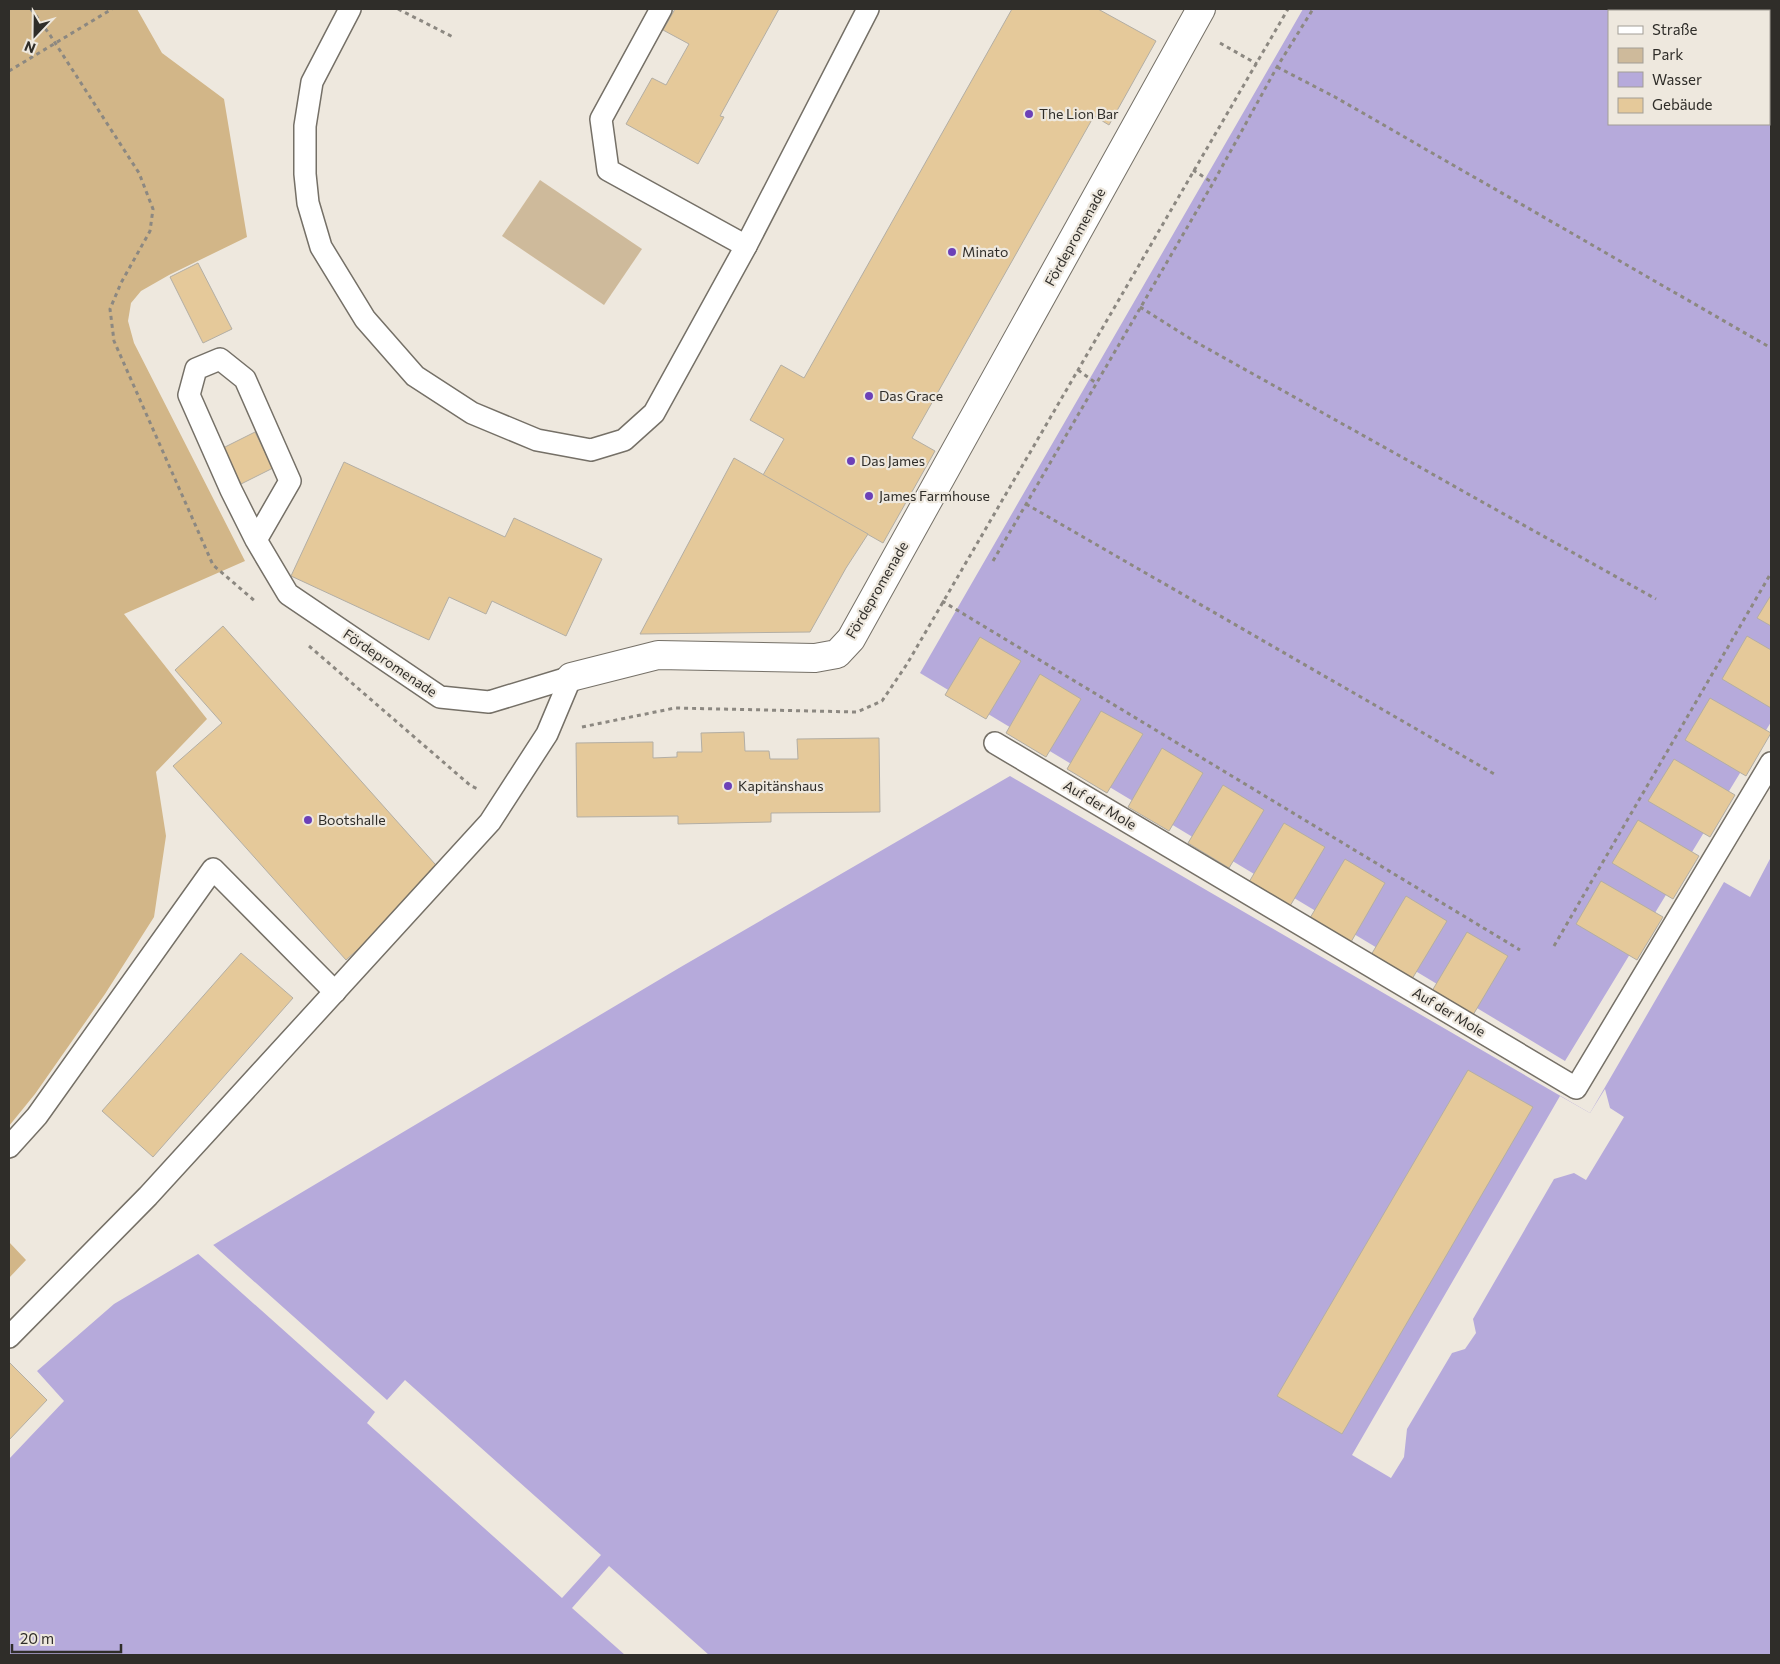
<svg xmlns="http://www.w3.org/2000/svg" width="1780" height="1664" viewBox="0 0 1780 1664" font-family="Commissioner,sans-serif">
<rect width="100%" height="100%" fill="#eee8de"/>
<path fill="#ceba9b" d="M540 180 642 249 604 305 502 236Z"/>
<g fill="#d2b688">
<path d="M9 9H137L162 53 224 99 247 237 169 275 141 291 131 303 128 321 134 343 245 561 124 614 207 719 156 772 166 836 154 917 105 994 35 1094 9 1126Z"/>
<path d="M9 1242 26 1260 9 1278Z"/>
</g>
<g fill="#b6aadb" fill-rule="evenodd">
<path d="M1303 9H1771V722L1565 1061 920 673ZM1609 11H1769V124H1609Z"/>
<path d="M1010 776 1590 1113 1724 882 1750 897 1771 857V1655H9V1459L64 1401 37 1371 114 1304 679 968Z"/>
</g>
<g fill="#eee8de">
<path d="M1605 1089 1610 1108 1624 1117 1586 1180 1574 1173 1554 1179 1473 1319 1476 1333 1465 1349 1452 1353 1407 1429 1404 1457 1391 1478 1352 1455 1560 1096 1590 1113Z"/>
<path d="M211 1243 387 1400 405 1380 601 1555 562 1598 367 1423 375 1412 196 1252Z"/>
<path d="M609 1566 709 1655H625L572 1608Z"/>
</g>
<g fill="#e5c99a" stroke="#b3aea4">
<path d="M675 9H779L720 116 724 117 698 164 626 124 652 78 666 85 689 44 663 30Z"/>
<path d="M1012 9H1098L1156 41 1109 125 1094 116 912 438 935 451 883 543 763 475 784 439 750 420 781 365 804 378Z"/>
<path d="M198 263 232 329 203 343 170 277Z"/>
<path d="M255 432 273 468 241 484 223 448Z"/>
<path d="M734 458 868 534 846 568 810 632 640 634Z"/>
<path d="M344 462 505 537 514 518 602 559 566 636 492 601 486 614 449 597 429 640 291 576Z"/>
<path d="M1771 595V626L1757 618Z"/>
<path d="M223 626 443 873 346 960 173 766 222 723 175 670Z"/>
<path d="M1747 636 1771 650V708L1722 679Z"/>
<path d="M980 637 1021 661 986 719 945 695Z"/>
<path d="M1040 674 1081 699 1046 757 1006 733Z"/>
<path d="M1710 698 1771 733 1746 776 1685 740Z"/>
<path d="M1101 711 1143 734 1107 793 1067 769Z"/>
<path d="M744 732 745 751H769L770 759H798L797 739 879 738 880 812 771 813V822L678 824V816L577 817 576 743 653 742V758L677 757V752H702L701 733Z"/>
<path d="M1162 748 1203 773 1169 831 1128 807Z"/>
<path d="M1674 759 1735 795 1710 837 1648 801Z"/>
<path d="M1223 785 1264 810 1229 868 1188 843Z"/>
<path d="M1638 820 1699 856 1673 899 1612 863Z"/>
<path d="M1284 823 1325 847 1290 906 1249 882Z"/>
<path d="M1345 859 1385 883 1351 942 1310 918Z"/>
<path d="M1601 881 1663 917 1637 960 1576 924Z"/>
<path d="M1406 896 1447 921 1412 979 1371 955Z"/>
<path d="M1467 932 1508 956 1473 1015 1432 991Z"/>
<path d="M241 953 293 998 153 1157 102 1111Z"/>
<path d="M1468 1070 1533 1107 1342 1434 1277 1396Z"/>
<path d="M9 1362 47 1400 9 1440Z"/>
</g>
<g fill="none" stroke-linecap="round" stroke-linejoin="round">
<g stroke="#757067" stroke-width="24">
<g id="lane">
<path d="M350 9 312 82 305 126V174L308 203 321 247 365 319 415 376 472 413 537 440 591 450 624 440 654 413 746 246 868 9"/>
<path d="M661 9 601 119 608 170 746 246"/>
<path d="M256 540 290 481 245 379 220 359 196 369 189 395 231 490 256 540 288 594 440 697 489 702 571 677"/>
<path d="M995 743 1576 1088 1771 763"/>
<path d="M9 1147 37 1116 213 869 335 992"/>
<path d="M9 1337 148 1196 490 822 547 734 571 677"/>
</g>
</g>
<g stroke="#757067" stroke-width="30">
<path id="street" d="M571 677 658 655 815 658 837 654 851 639 1201 9"/>
</g>
<g stroke="#8c8881" stroke-width="3" stroke-dasharray="4 4" stroke-linecap="butt">
<path d="M31 9 50 35 139 173 153 209 150 231 121 283 110 309 114 341 213 565 256 602"/>
<path d="M398 9 453 37"/>
<path d="M1770 9 1771 10"/>
<path d="M1220 43 1257 64"/>
<path d="M1277 67 1335 97 1771 348"/>
<path d="M1193 170 1213 183"/>
<path d="M1140 307 1194 341 1656 599"/>
<path d="M1078 370 1096 383"/>
<path d="M1026 504 1496 775"/>
<path d="M993 561 1213 183 1277 67 1313 9"/>
<path d="M942 601 1520 950"/>
<path d="M309 646 471 786 478 789"/>
<path d="M582 727 675 708 857 712 882 701 907 664 1288 9"/>
<path d="M1554 946 1771 573"/>
</g>
<use href="#lane" stroke="#fff" stroke-width="21"/>
<use href="#street" stroke="#fff" stroke-width="28"/>
<path stroke="#8c8881" stroke-width="3" stroke-dasharray="4 4" stroke-linecap="butt" d="M9 71 112 9"/>
</g>
<g fill="#6c40b8" stroke="#eee8de" stroke-width="2">
<circle cx="1029" cy="114" r="5"/>
<circle cx="952" cy="252" r="5"/>
<circle cx="869" cy="396" r="5"/>
<circle cx="851" cy="461" r="5"/>
<circle cx="869" cy="496" r="5"/>
<circle cx="728" cy="786" r="5"/>
<circle cx="308" cy="820" r="5"/>
</g>
<g text-anchor="middle" stroke-width="4.5" stroke-linejoin="round" paint-order="stroke">
<g font-size="14" fill="#2f2d29" stroke="#eee8de" text-anchor="start">
<text x="1039" y="119">The Lion Bar</text>
<text x="962" y="257">Minato</text>
<text x="879" y="401">Das Grace</text>
<text x="861" y="466">Das James</text>
<text x="879" y="501">James Farmhouse</text>
<text x="738" y="791">Kapitänshaus</text>
<text x="318" y="825">Bootshalle</text>
</g>
<g font-size="14" fill="#2f2d29" stroke="#eee8de">
<text transform="translate(1075 237) rotate(-61)" y="5">Fördepromenade</text>
<text transform="translate(877 590) rotate(-60)" y="5">Fördepromenade</text>
<text transform="translate(390 663) rotate(34)" y="5">Fördepromenade</text>
<text transform="translate(1100 805) rotate(31)" y="5">Auf der Mole</text>
<text transform="translate(1449 1012) rotate(31)" y="5">Auf der Mole</text>
</g>
</g>
<rect width="1780" height="1664" fill="none" stroke="#2f2d29" stroke-width="20"/>
<rect x="1608" y="10" width="162" height="115" fill="#eee8de" stroke="#a29d96"/>
<rect x="1618" y="26" width="25" height="8" fill="#ffffff" stroke="#a29d96"/>
<text x="1652" y="35" font-size="15" fill="#2f2d29">Straße</text>
<rect x="1618" y="48" width="25" height="15" fill="#ceba9b" stroke="#a29d96"/>
<text x="1652" y="60" font-size="15" fill="#2f2d29">Park</text>
<rect x="1618" y="72" width="25" height="15" fill="#b6aadb" stroke="#a29d96"/>
<text x="1652" y="85" font-size="15" fill="#2f2d29">Wasser</text>
<rect x="1618" y="98" width="25" height="15" fill="#e5c99a" stroke="#a29d96"/>
<text x="1652" y="110" font-size="15" fill="#2f2d29">Gebäude</text>
<g transform="translate(35 35) rotate(202)" stroke="#eee8de" stroke-width="4" paint-order="stroke">
<path d="M0-4L9 19L0 12L-9 19Z" fill="#2f2d29"/>
<text y="-8" font-size="14" font-weight="bold" text-anchor="middle" fill="#2f2d29">N</text>
</g>
<path d="M12 1644v8h109v-8" fill="none" stroke="#2f2d29" stroke-width="2.5"/>
<text x="20" y="1644" font-size="15" fill="#2f2d29" stroke="#eee8de" stroke-width="4" paint-order="stroke">20 m</text>
</svg>
